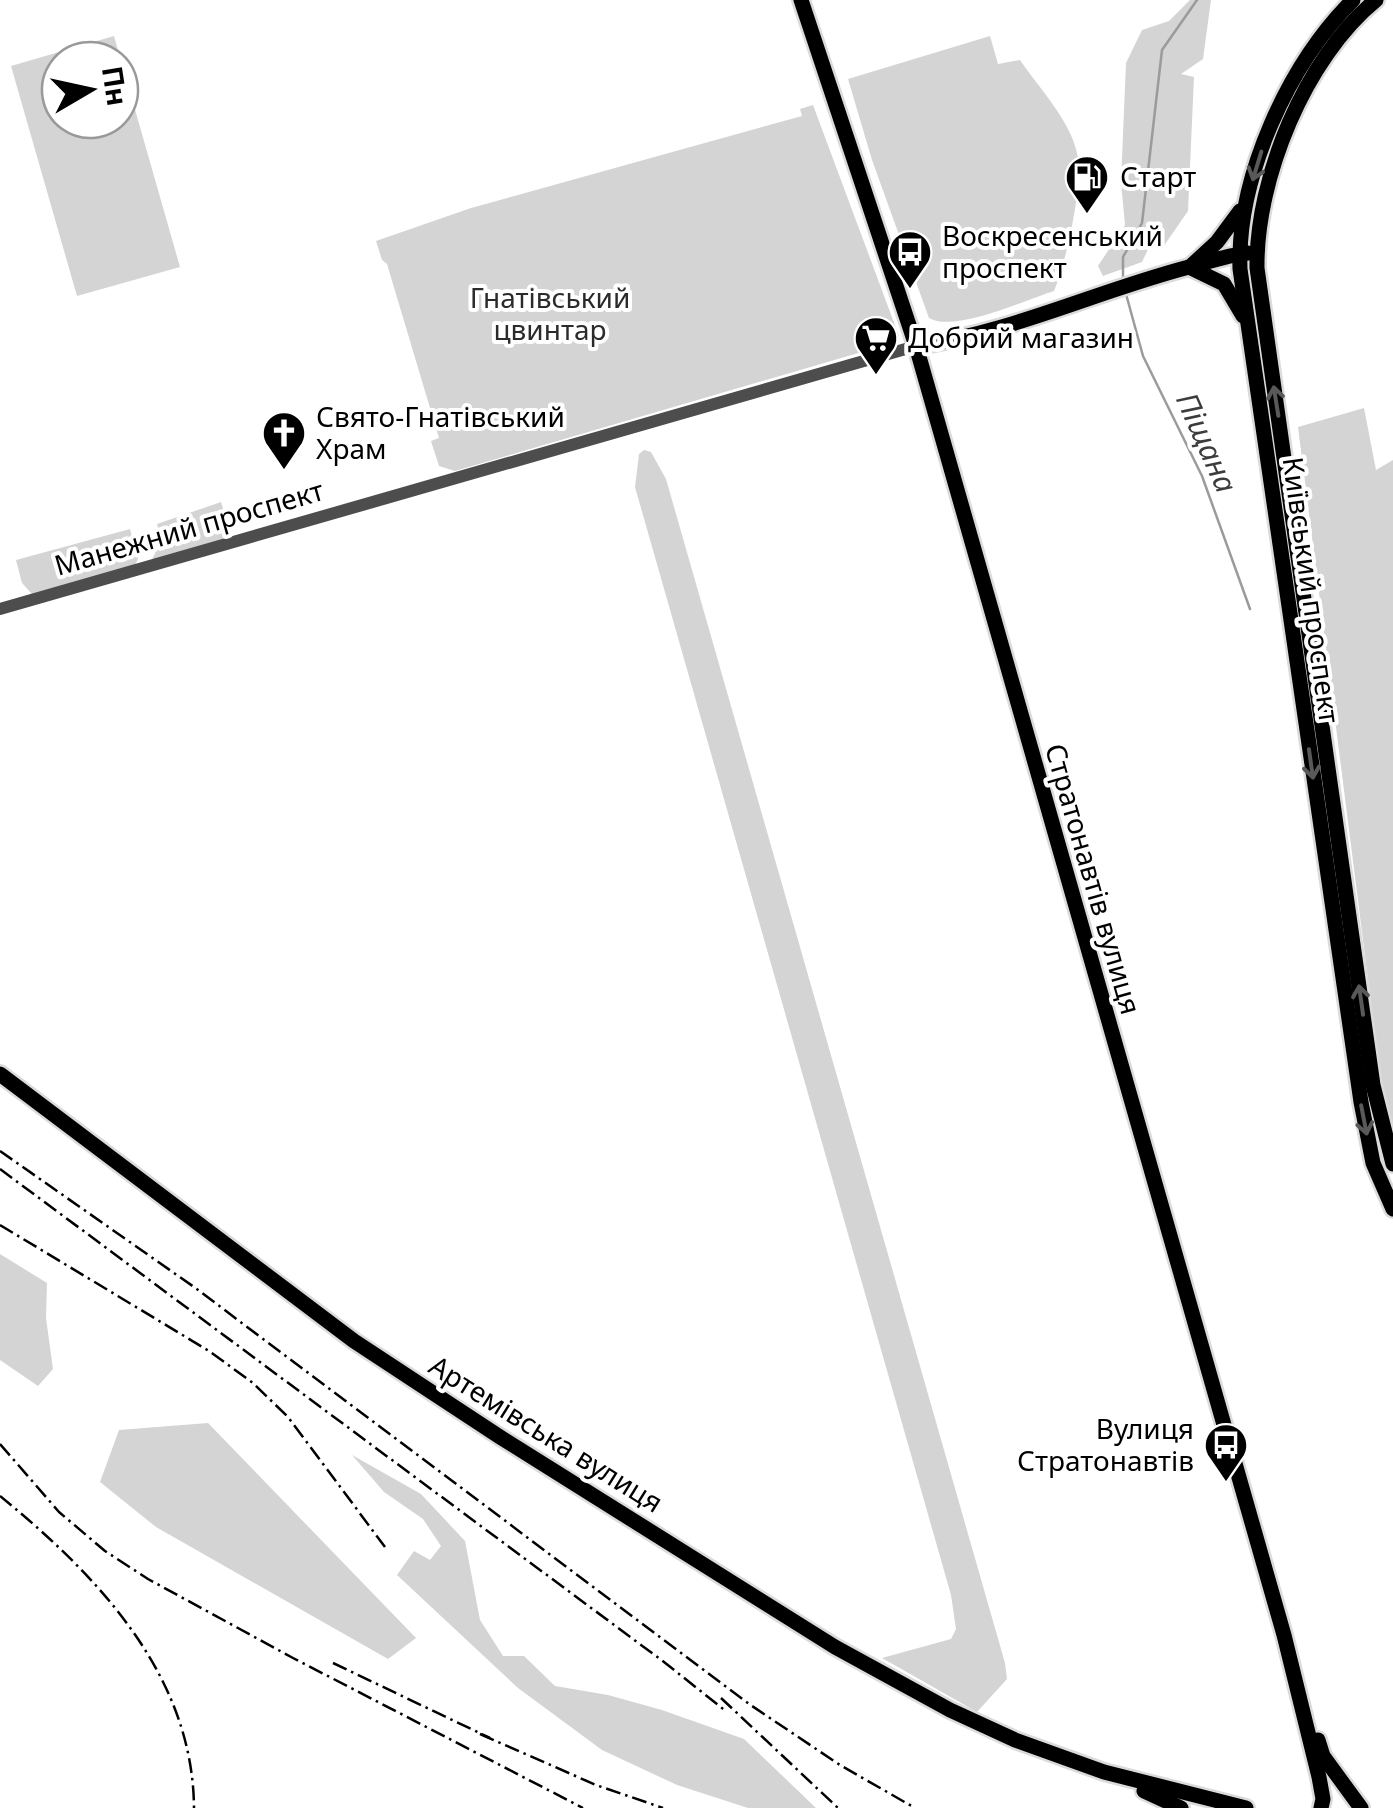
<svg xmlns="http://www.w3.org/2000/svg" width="1393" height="1808" viewBox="0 0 1393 1808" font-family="'Noto Sans',sans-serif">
<rect width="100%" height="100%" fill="#fff"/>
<g fill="#d4d4d4" fill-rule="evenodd">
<path d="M1190 0H1211L1203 59 1181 74 1194 77 1188 211 1161 250 1153 239 1142 262 1103 276 1098 266 1125 225 1121 182 1126 63 1142 30 1169 21Z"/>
<path d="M114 36 180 267 77 296 11 66ZM60 60H120V120H60Z"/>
<path d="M990 36 998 64 1020 60C1039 88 1070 120 1077 153 1084 184 1066 262 1054 291 1025 300 954 333 929 318L872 160 848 79Z"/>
<path d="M813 105 899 336 889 344 455 471 439 466 431 441 439 438 387 264 382 260 376 241 471 208 802 116 800 109Z"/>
<path d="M1364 408 1376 470 1393 460V1132L1383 1098 1298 427Z"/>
<path d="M644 450 651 452 666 479 1005 1663 1007 1679 977 1712 882 1658 951 1639 956 1629 951 1595 635 487 639 454Z"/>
<path d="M221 502 232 539 151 562 161 540 157 524Z"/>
<path d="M130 529 138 559 134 567 32 594 22 583 16 560Z"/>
<path d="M0 1254 47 1283 46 1318 53 1369 38 1386 0 1360Z"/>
<path d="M208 1423 416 1638 388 1659 156 1527 100 1482 119 1430Z"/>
<path d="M352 1455 421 1494 465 1541 480 1620 503 1656H524L555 1686 608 1695 662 1710 744 1739 816 1808H748L677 1785 602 1750 518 1688 397 1575 414 1551 430 1560 441 1546 423 1519 384 1492Z"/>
</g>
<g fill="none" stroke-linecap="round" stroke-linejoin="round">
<g stroke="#9b9b9b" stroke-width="2.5">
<path d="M1123 278V257L1142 223 1162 50 1197 0"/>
<path d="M1126 294 1143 356 1202 476 1250 609"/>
</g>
<g stroke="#dbdbdb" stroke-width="20">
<g id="major">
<path d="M801 0 916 346 1284 1635 1319 1777 1323 1799 1321 1808"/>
<path d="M1353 0C1288 65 1237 177 1240 269L1361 1102 1373 1163 1393 1209"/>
<path d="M1376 0C1305 58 1256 178 1257 268L1373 1085 1393 1164"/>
<path d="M1192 265 1217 242 1240 211"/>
<path d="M1189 267 1224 284 1243 316"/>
<path d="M916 346C1010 333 1097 291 1189 267 1208 262 1228 255 1248 253"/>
<path d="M0 1074 354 1341 500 1437 835 1647 950 1710 1015 1740 1104 1772 1246 1808"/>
<path d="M1318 1740 1323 1756 1361 1808"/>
<path d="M1144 1791 1181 1808"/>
</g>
</g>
<path stroke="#4d4d4d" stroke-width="12" d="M0 609 916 346"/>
<use href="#major" stroke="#000" stroke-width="15"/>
<g stroke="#000" stroke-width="2.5" stroke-dasharray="15 5 2.5 5" stroke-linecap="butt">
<path d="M0 1151 194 1287 749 1704 840 1765 915 1808"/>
<path d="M0 1169 664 1662 727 1712"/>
<path d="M0 1225 209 1351 253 1383 288 1417 385 1547"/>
<path d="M0 1444 59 1512 105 1551 148 1579 293 1658 583 1808"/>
<path d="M0 1496C97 1575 193 1675 194 1808"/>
<path d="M333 1663 490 1738"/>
<path d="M721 1698 838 1808"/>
<path d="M480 1734 596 1785 663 1808"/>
</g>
</g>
<defs><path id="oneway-shaft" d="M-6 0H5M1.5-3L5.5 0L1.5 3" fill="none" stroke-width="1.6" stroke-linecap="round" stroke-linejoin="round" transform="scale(2.5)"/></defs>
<g stroke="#595959">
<use href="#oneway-shaft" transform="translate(1257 166) rotate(107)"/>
<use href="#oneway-shaft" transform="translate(1276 401) rotate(-99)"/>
<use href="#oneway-shaft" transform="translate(1311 764) rotate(82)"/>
<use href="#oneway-shaft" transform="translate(1361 1000) rotate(-98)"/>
<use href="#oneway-shaft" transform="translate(1364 1120) rotate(79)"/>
</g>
<defs>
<g id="fuel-pin" transform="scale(2.25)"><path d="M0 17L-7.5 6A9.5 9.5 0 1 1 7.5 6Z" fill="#000" stroke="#fff"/><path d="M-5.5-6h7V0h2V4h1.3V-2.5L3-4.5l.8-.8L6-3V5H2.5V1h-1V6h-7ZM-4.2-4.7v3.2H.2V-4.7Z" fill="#fff"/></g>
<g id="bus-pin" transform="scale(2.25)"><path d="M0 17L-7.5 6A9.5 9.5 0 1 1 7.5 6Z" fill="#000" stroke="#fff"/><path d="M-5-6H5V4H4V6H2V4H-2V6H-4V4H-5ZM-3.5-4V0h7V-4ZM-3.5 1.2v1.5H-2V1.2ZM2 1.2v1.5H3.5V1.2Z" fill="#fff"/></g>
<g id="supermarket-pin" transform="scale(2.25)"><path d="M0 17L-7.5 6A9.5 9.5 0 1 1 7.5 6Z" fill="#000" stroke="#fff"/><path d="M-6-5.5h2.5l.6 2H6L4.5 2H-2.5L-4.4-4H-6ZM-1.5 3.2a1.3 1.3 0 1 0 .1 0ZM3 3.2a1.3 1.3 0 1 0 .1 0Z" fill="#fff"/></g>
<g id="church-pin" transform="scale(2.25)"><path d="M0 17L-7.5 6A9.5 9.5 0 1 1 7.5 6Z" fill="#000" stroke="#fff"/><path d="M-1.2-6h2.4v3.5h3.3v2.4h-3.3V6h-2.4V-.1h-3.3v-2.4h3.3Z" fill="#fff"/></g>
</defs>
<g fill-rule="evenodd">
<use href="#fuel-pin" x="1087" y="177"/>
<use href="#bus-pin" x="910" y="252"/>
<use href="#supermarket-pin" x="876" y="338"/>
<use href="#church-pin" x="284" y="433"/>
<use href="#bus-pin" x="1226" y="1445"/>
</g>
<g text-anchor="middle" stroke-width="8" stroke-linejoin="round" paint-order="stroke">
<g font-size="28" fill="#000" stroke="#fff" text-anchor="start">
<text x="1120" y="187">Старт</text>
<text x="942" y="246">Воскресенський<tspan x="942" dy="32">проспект</tspan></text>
<text x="908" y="348">Добрий магазин</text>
<text x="316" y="427">Свято-Гнатівський<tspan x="316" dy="32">Храм</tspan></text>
<text x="1194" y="1439" text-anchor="end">Вулиця<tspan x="1194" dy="32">Стратонавтів</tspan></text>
</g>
<g font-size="28" fill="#2b2b2b" stroke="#fff">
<text x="550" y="308">Гнатівський<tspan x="550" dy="32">цвинтар</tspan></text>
</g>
<g font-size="28" fill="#000" stroke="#fff">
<text transform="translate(189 528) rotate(-16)" y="10">Манежний проспект</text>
<text transform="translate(1311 590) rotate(82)" y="10">Київський проспект</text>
<text transform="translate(1093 879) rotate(74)" y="10">Стратонавтів вулиця</text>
<text transform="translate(546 1434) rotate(32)" y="10">Артемівська вулиця</text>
</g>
<g font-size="30" font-style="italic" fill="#3c3c3c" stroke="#fff">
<text transform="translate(1206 443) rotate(66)" y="10">Піщана</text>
</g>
</g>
<g transform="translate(90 90) rotate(81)"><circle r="48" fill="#ffffff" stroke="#999999" stroke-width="2.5"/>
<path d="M0-8L18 38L0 25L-18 38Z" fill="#000000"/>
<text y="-15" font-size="28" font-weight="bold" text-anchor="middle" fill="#000000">Пн</text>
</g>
</svg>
